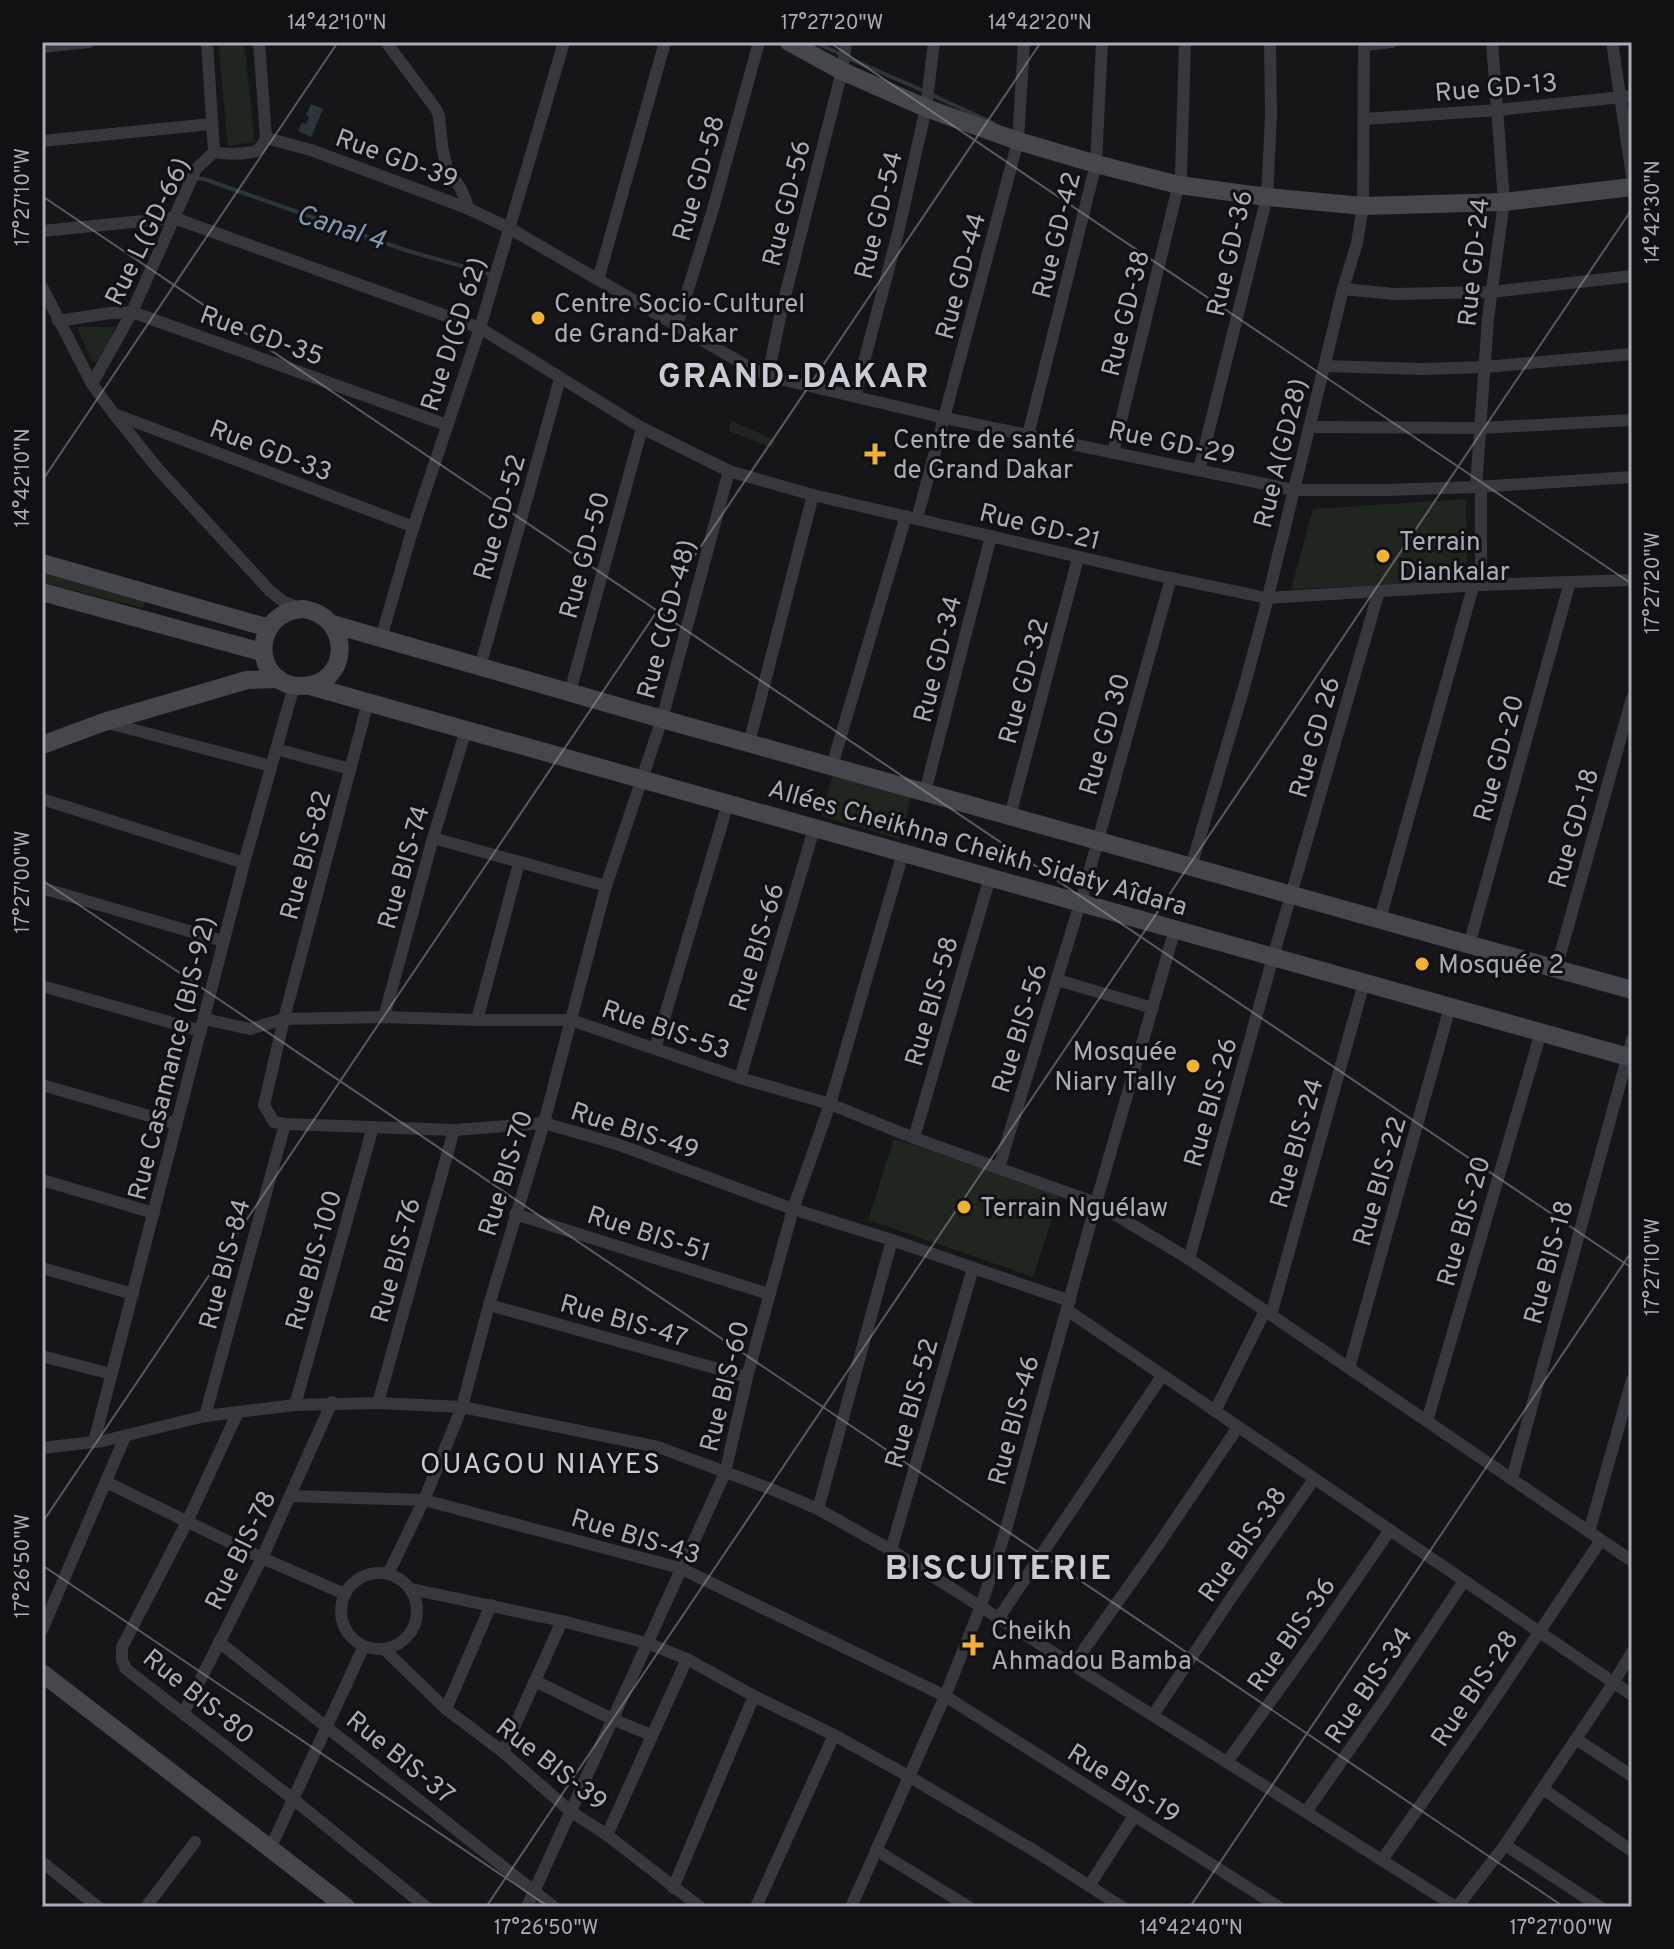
<svg xmlns="http://www.w3.org/2000/svg" width="1674" height="1949" viewBox="0 0 1674 1949" font-family="Overpass,sans-serif">
<rect width="100%" height="100%" fill="#161618"/>
<g fill="#1e261f">
<path d="M218 42H244L255 142 228 146Z"/>
<path d="M77 327H115L100 360 92 362Z"/>
<path d="M731 421 775 440 773 448 729 431Z"/>
<path d="M1466 499 1467 582 1291 589 1313 509Z"/>
<path d="M42 571 146 598 143 608 42 582Z"/>
<path d="M833 775 911 797 900 839 821 816Z"/>
<path d="M894 1139 1060 1194 1033 1277 868 1220Z"/>
</g>
<path fill="#2c353c" d="M311 104 323 109 311 137 298 131 302 123 306 124 309 117 306 115Z"/>
<g fill="none" stroke-linecap="round" stroke-linejoin="round">
<g stroke="#2c353c" stroke-width="4">
<path d="M815 42 840 54"/>
<path d="M848 58 924 91"/>
<path d="M932 95 993 123"/>
<path d="M197 178 204 179 408 251 490 274 489 277"/>
</g>
<g stroke="#37383d" stroke-width="12">
<path d="M207 42 214 152"/>
<path d="M259 42 266 138"/>
<path d="M386 42 436 109 439 116 442 146 447 168 461 189 469 209"/>
<path d="M1612 42 1632 176"/>
<path d="M1364 45 1392 42"/>
<path d="M42 47 89 42"/>
<path d="M1364 119 1498 110 1632 96"/>
<path d="M266 138 311 150 427 193 469 209 509 228 752 369 776 378 945 418 1294 490H1385L1476 487 1632 477"/>
<path d="M42 141 211 124"/>
<path d="M42 231 174 218 480 328 642 428 729 471 813 495 1157 575 1267 598 1481 585 1632 580"/>
<path d="M598 280 665 42"/>
<path d="M42 287 92 384 114 414 158 469 270 591 284 602 303 609"/>
<path d="M1343 289 1394 294 1491 292 1632 276"/>
<path d="M58 321 110 313 132 312 447 425"/>
<path d="M677 325 713 209 759 42"/>
<path d="M1324 366 1422 369 1485 367 1632 354"/>
<path d="M768 375 782 308 842 71 846 42"/>
<path d="M92 384 132 312 196 169 214 152C223 154 249 155 258 150 261 147 264 142 266 138"/>
<path d="M855 396 898 233 926 108 934 42"/>
<path d="M117 415 414 527"/>
<path d="M1310 427 1480 428 1632 420"/>
<path d="M1028 435 1096 164 1102 42"/>
<path d="M1113 453 1181 175 1185 42"/>
<path d="M1199 470 1267 197 1271 116 1270 42"/>
<path d="M1481 485V585"/>
<path d="M1476 487 1488 318 1504 202 1492 42"/>
<path d="M917 519 1018 141 1024 42"/>
<path d="M381 638 413 528 480 328 564 42"/>
<path d="M480 667 560 379"/>
<path d="M570 692 642 428"/>
<path d="M368 702 284 1019 264 1105 274 1122 285 1124 454 1130 544 1123 617 1144 793 1209 892 1240 1070 1301"/>
<path d="M108 723 271 766"/>
<path d="M749 743 813 495"/>
<path d="M276 749 350 769"/>
<path d="M832 766 906 516"/>
<path d="M925 792 991 536"/>
<path d="M42 799 244 863"/>
<path d="M1010 816 1078 558"/>
<path d="M433 838 606 886"/>
<path d="M1191 867 1245 684 1264 613 1343 289 1357 243 1363 206 1364 42"/>
<path d="M42 888 223 941"/>
<path d="M1380 919 1473 587"/>
<path d="M1469 945 1570 582"/>
<path d="M1556 969 1632 698"/>
<path d="M1057 980 1153 1008"/>
<path d="M42 986 201 1031"/>
<path d="M384 1017 433 838 466 730"/>
<path d="M204 1019 250 1029 284 1019 384 1017 477 1020H571L740 1078 830 1104 914 1138 1096 1203 1189 1259 1632 1561"/>
<path d="M477 1020 519 863"/>
<path d="M655 1049 728 803"/>
<path d="M740 1078 814 829"/>
<path d="M42 1085 177 1124"/>
<path d="M914 1138 990 877"/>
<path d="M999 1167 1083 894 1171 578"/>
<path d="M42 1180 154 1213"/>
<path d="M515 1214 769 1294"/>
<path d="M1189 1259 1273 957 1379 591"/>
<path d="M42 1268 133 1294"/>
<path d="M489 1305 747 1377"/>
<path d="M1067 1310 1632 1695"/>
<path d="M1271 1315 1364 983"/>
<path d="M42 1356 111 1374"/>
<path d="M1349 1368 1450 1007"/>
<path d="M378 1403 454 1130"/>
<path d="M295 1405 373 1127"/>
<path d="M1215 1411 1265 1311"/>
<path d="M238 1412 187 1522 122 1647V1660L126 1669 293 1799 426 1907"/>
<path d="M205 1416 285 1124"/>
<path d="M1427 1421 1541 1032"/>
<path d="M94 1442 244 863 294 686"/>
<path d="M42 1448 103 1441 205 1416 295 1405 378 1403 462 1407 658 1447 771 1489 818 1509 891 1550 1456 1907"/>
<path d="M1512 1479 1632 1040"/>
<path d="M106 1482 262 1558 345 1594"/>
<path d="M291 1496 424 1500 680 1568 945 1696 1279 1907"/>
<path d="M818 1509 892 1240"/>
<path d="M1589 1532 1632 1380"/>
<path d="M891 1550 973 1268"/>
<path d="M389 1572 424 1500 462 1407 489 1305 544 1123 606 886 662 719 729 471"/>
<circle cx="379" cy="1611" r="38"/>
<path d="M411 1589 562 1621 647 1643 687 1659 754 1696 834 1735 910 1777 1038 1853 1122 1907"/>
<path d="M998 1619 1162 1376"/>
<path d="M42 1630 125 1437"/>
<path d="M219 1642 554 1907"/>
<path d="M384 1649 446 1709 503 1752 570 1811 607 1835 700 1907"/>
<path d="M1075 1665 1085 1648 1156 1548 1238 1427"/>
<path d="M535 1681 612 1719 651 1735"/>
<path d="M446 1709 491 1605"/>
<path d="M183 1714 262 1558 332 1402"/>
<path d="M1153 1715 1231 1598 1314 1479"/>
<path d="M1576 1739 1632 1776"/>
<path d="M503 1752 562 1621"/>
<path d="M1227 1762 1311 1645 1390 1530"/>
<path d="M1543 1789 1632 1851"/>
<path d="M1306 1812 1388 1695 1464 1581"/>
<path d="M607 1835 687 1659"/>
<path d="M1505 1845 1600 1907"/>
<path d="M270 1849 364 1646"/>
<path d="M876 1850 969 1907"/>
<path d="M1382 1860 1487 1710 1601 1540"/>
<path d="M42 1862 98 1907"/>
<path d="M1089 1886 1134 1816"/>
<path d="M673 1888 754 1696"/>
<path d="M146 1907 195 1842"/>
<path d="M527 1907 725 1473 747 1377 793 1209 830 1104 903 853"/>
<path d="M756 1907 834 1735"/>
<path d="M851 1907 945 1696 981 1606 1005 1533 1096 1203 1175 929"/>
<path d="M1457 1907 1505 1845 1614 1682 1632 1652"/>
</g>
<g stroke="#45474d" stroke-width="18">
<path d="M789 42 842 71 926 108 1018 141 1096 164 1179 185 1267 197 1363 206 1504 202 1632 187"/>
<path d="M42 563 269 628"/>
<path d="M42 592 262 652"/>
<path d="M304 609C354 618 350 686 301 686 251 686 250 611 304 609Z"/>
<path d="M332 624 662 719 1632 990"/>
<path d="M310 686 1632 1058"/>
<path d="M42 745 104 722 247 680 279 679"/>
<path d="M42 1673 346 1907"/>
</g>
</g>
<path fill="none" stroke="#a8adb8" stroke-width="2" stroke-opacity="0.45" d="M829 42 1632 584M42 196 1632 1268M42 481 338 42M42 880 1564 1907M42 1523 1041 42M42 1565 549 1907M486 1907 1632 209M1190 1907 1632 1251"/>
<g fill="#f2b134" stroke="#111113" stroke-width="3">
<circle cx="538" cy="318" r="8"/>
<path d="M871 442h8v8h8v8h-8v8h-8v-8h-8v-8h8z"/>
<circle cx="1383" cy="556" r="8"/>
<circle cx="1422" cy="964" r="8"/>
<circle cx="1193" cy="1066" r="8"/>
<circle cx="964" cy="1207" r="8"/>
<path d="M969 1633h8v8h8v8h-8v8h-8v-8h-8v-8h8z"/>
</g>
<g text-anchor="middle" stroke-width="6" stroke-linejoin="round" paint-order="stroke">
<g font-size="26" fill="#a8adb8" stroke="#111113">
<text transform="translate(1496 87) rotate(-5)" y="9">Rue GD-13</text>
<text transform="translate(397 158) rotate(20)" y="9">Rue GD-39</text>
<text transform="translate(698 178) rotate(-74)" y="9">Rue GD-58</text>
<text transform="translate(786 203) rotate(-76)" y="9">Rue GD-56</text>
<text transform="translate(878 215) rotate(-76)" y="9">Rue GD-54</text>
<text transform="translate(147 231) rotate(-64)" y="9">Rue L(GD-66)</text>
<text transform="translate(1056 235) rotate(-76)" y="9">Rue GD-42</text>
<text transform="translate(1229 253) rotate(-77)" y="9">Rue GD-36</text>
<text transform="translate(1473 262) rotate(-84)" y="9">Rue GD-24</text>
<text transform="translate(960 276) rotate(-75)" y="9">Rue GD-44</text>
<text transform="translate(1125 313) rotate(-76)" y="9">Rue GD-38</text>
<text transform="translate(453 334) rotate(-72)" y="9">Rue D(GD 62)</text>
<text transform="translate(262 335) rotate(20)" y="9">Rue GD-35</text>
<text transform="translate(1172 442) rotate(12)" y="9">Rue GD-29</text>
<text transform="translate(271 450) rotate(21)" y="9">Rue GD-33</text>
<text transform="translate(1280 453) rotate(-76)" y="9">Rue A(GD28)</text>
<text transform="translate(499 517) rotate(-74)" y="9">Rue GD-52</text>
<text transform="translate(1040 526) rotate(14)" y="9">Rue GD-21</text>
<text transform="translate(584 555) rotate(-75)" y="9">Rue GD-50</text>
<text transform="translate(666 619) rotate(-75)" y="9">Rue C(GD-48)</text>
<text transform="translate(937 659) rotate(-76)" y="9">Rue GD-34</text>
<text transform="translate(1023 681) rotate(-75)" y="9">Rue GD-32</text>
<text transform="translate(1104 734) rotate(-74)" y="9">Rue GD 30</text>
<text transform="translate(1314 737) rotate(-74)" y="9">Rue GD 26</text>
<text transform="translate(1498 758) rotate(-75)" y="9">Rue GD-20</text>
<text transform="translate(1573 828) rotate(-74)" y="9">Rue GD-18</text>
<text transform="translate(978 847) rotate(16)" y="9">Allées Cheikhna Cheikh Sidaty Aîdara</text>
<text transform="translate(305 855) rotate(-75)" y="9">Rue BIS-82</text>
<text transform="translate(403 867) rotate(-74)" y="9">Rue BIS-74</text>
<text transform="translate(756 947) rotate(-73)" y="9">Rue BIS-66</text>
<text transform="translate(931 1001) rotate(-74)" y="9">Rue BIS-58</text>
<text transform="translate(1019 1028) rotate(-73)" y="9">Rue BIS-56</text>
<text transform="translate(666 1029) rotate(19)" y="9">Rue BIS-53</text>
<text transform="translate(171 1058) rotate(-76)" y="9">Rue Casamance (BIS-92)</text>
<text transform="translate(1210 1102) rotate(-74)" y="9">Rue BIS-26</text>
<text transform="translate(635 1130) rotate(18)" y="9">Rue BIS-49</text>
<text transform="translate(1296 1143) rotate(-74)" y="9">Rue BIS-24</text>
<text transform="translate(505 1173) rotate(-73)" y="9">Rue BIS-70</text>
<text transform="translate(1379 1181) rotate(-74)" y="9">Rue BIS-22</text>
<text transform="translate(1463 1221) rotate(-74)" y="9">Rue BIS-20</text>
<text transform="translate(649 1233) rotate(18)" y="9">Rue BIS-51</text>
<text transform="translate(313 1260) rotate(-74)" y="9">Rue BIS-100</text>
<text transform="translate(395 1260) rotate(-75)" y="9">Rue BIS-76</text>
<text transform="translate(1548 1262) rotate(-75)" y="9">Rue BIS-18</text>
<text transform="translate(224 1264) rotate(-75)" y="9">Rue BIS-84</text>
<text transform="translate(624 1320) rotate(16)" y="9">Rue BIS-47</text>
<text transform="translate(724 1386) rotate(-76)" y="9">Rue BIS-60</text>
<text transform="translate(911 1403) rotate(-74)" y="9">Rue BIS-52</text>
<text transform="translate(1013 1420) rotate(-75)" y="9">Rue BIS-46</text>
<text transform="translate(636 1536) rotate(17)" y="9">Rue BIS-43</text>
<text transform="translate(1242 1544) rotate(-55)" y="9">Rue BIS-38</text>
<text transform="translate(240 1550) rotate(-64)" y="9">Rue BIS-78</text>
<text transform="translate(1291 1634) rotate(-55)" y="9">Rue BIS-36</text>
<text transform="translate(1368 1685) rotate(-56)" y="9">Rue BIS-34</text>
<text transform="translate(1474 1688) rotate(-56)" y="9">Rue BIS-28</text>
<text transform="translate(199 1696) rotate(39)" y="9">Rue BIS-80</text>
<text transform="translate(401 1757) rotate(39)" y="9">Rue BIS-37</text>
<text transform="translate(552 1764) rotate(38)" y="9">Rue BIS-39</text>
<text transform="translate(1124 1783) rotate(32)" y="9">Rue BIS-19</text>
</g>
<g font-size="26" fill="#a8adb8" stroke="#111113" text-anchor="start">
<text x="554" y="312">Centre Socio-Culturel<tspan x="554" dy="30">de Grand-Dakar</tspan></text>
<text x="893" y="448">Centre de santé<tspan x="893" dy="30">de Grand Dakar</tspan></text>
<text x="1399" y="550">Terrain<tspan x="1399" dy="30">Diankalar</tspan></text>
<text x="1438" y="973">Mosquée 2</text>
<text x="1177" y="1060" text-anchor="end">Mosquée<tspan x="1177" dy="30">Niary Tally</tspan></text>
<text x="980" y="1216">Terrain Nguélaw</text>
<text x="991" y="1639">Cheikh<tspan x="991" dy="30">Ahmadou Bamba</tspan></text>
</g>
<g font-size="28" font-style="italic" fill="#7f9bb3" stroke="#111113">
<text transform="translate(341 226) rotate(18)" y="10">Canal 4</text>
</g>
<g font-size="28" letter-spacing="2" fill="#c9ccd4" stroke="#111113">
<text x="541" y="1473">OUAGOU NIAYES</text>
</g>
<g font-size="34" font-weight="bold" letter-spacing="2" fill="#c9ccd4" stroke="#111113">
<text x="794" y="387">GRAND-DAKAR</text>
<text x="999" y="1579">BISCUITERIE</text>
</g>
</g>
<rect width="1674" height="1949" fill="none" stroke="#111113" stroke-width="88"/>
<rect x="44" y="44" width="1586" height="1861" fill="none" stroke="#a8adb8" stroke-width="3"/>
<g font-size="20" text-anchor="middle" fill="#a8adb8">
<text x="337" y="29">14°42'10"N</text>
<text x="832" y="29">17°27'20"W</text>
<text x="1040" y="29">14°42'20"N</text>
<text transform="translate(22 197) rotate(-90)" y="7">17°27'10"W</text>
<text transform="translate(1652 212) rotate(-90)" y="7">14°42'30"N</text>
<text transform="translate(22 478) rotate(-90)" y="7">14°42'10"N</text>
<text transform="translate(1652 583) rotate(-90)" y="7">17°27'20"W</text>
<text transform="translate(22 882) rotate(-90)" y="7">17°27'00"W</text>
<text transform="translate(1652 1267) rotate(-90)" y="7">17°27'10"W</text>
<text transform="translate(22 1566) rotate(-90)" y="7">17°26'50"W</text>
<text x="546" y="1934">17°26'50"W</text>
<text x="1191" y="1934">14°42'40"N</text>
<text x="1561" y="1934">17°27'00"W</text>
</g>
</svg>
